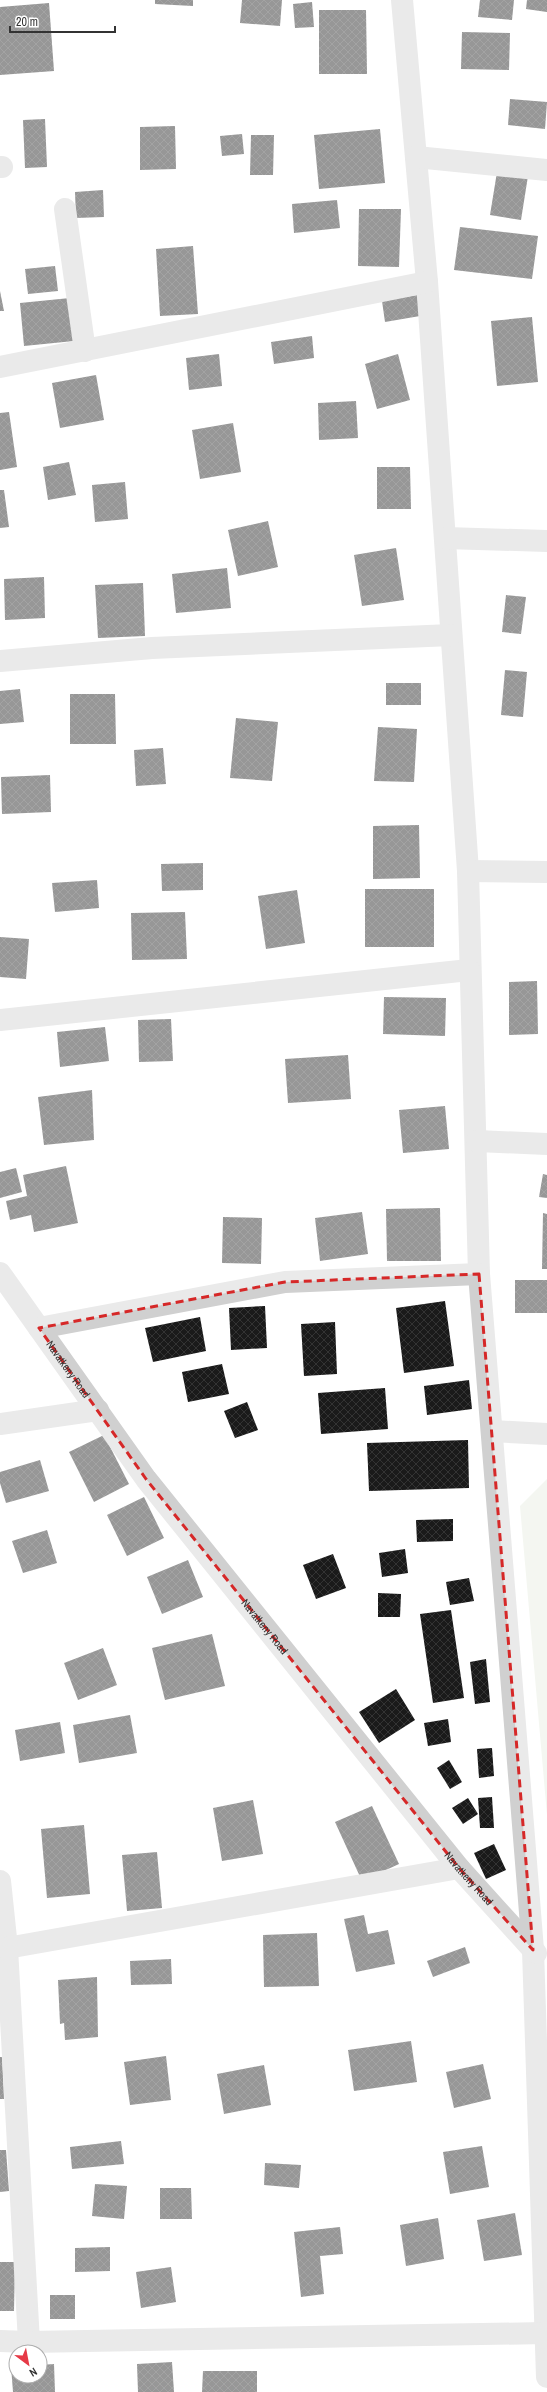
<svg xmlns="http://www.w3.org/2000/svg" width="547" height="2392" viewBox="0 0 547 2392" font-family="'Archivo Narrow',sans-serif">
<defs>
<pattern id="building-cross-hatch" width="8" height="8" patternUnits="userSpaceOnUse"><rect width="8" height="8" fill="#1a1a1a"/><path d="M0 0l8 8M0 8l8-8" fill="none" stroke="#333"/></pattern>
</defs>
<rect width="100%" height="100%" fill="#fff"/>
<path fill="#e6ecdf" d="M547 1479V1815L520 1506Z"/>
<g fill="url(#building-cross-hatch)">
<path d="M155 0H193V6L155 4Z"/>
<path d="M242 0H282L280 26 240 23Z"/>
<path d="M480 0H514L512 20 478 17Z"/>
<path d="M527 0H547V12L526 9Z"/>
<path d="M312 2 314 27 295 28 293 4Z"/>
<path d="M49 3 54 71 0 75V7Z"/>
<path d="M319 10H366L367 74H319Z"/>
<path d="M462 32 510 33 509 70 461 69Z"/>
<path d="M510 99 547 102 545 129 508 125Z"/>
<path d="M45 119 47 167 25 168 23 120Z"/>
<path d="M175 126 176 169 140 170V127Z"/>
<path d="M380 129 385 183 319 189 314 135Z"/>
<path d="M242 134 244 154 222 156 220 136Z"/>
<path d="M251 135H274L273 175H250Z"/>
<path d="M497 172 528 176 521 220 490 215Z"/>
<path d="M103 190 104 217 76 218 75 192Z"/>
<path d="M337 200 340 228 294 233 292 204Z"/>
<path d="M359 209H401L399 267 358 266Z"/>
<path d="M460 227 538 236 532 279 454 270Z"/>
<path d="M193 246 198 314 160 316 156 249Z"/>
<path d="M55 266 58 291 28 294 25 269Z"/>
<path d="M0 291 4 311H0Z"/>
<path d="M417 295 420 316 385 322 382 301Z"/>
<path d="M70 298 74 341 24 346 20 303Z"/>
<path d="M532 317 538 382 497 386 491 321Z"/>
<path d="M312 336 314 358 274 364 271 342Z"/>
<path d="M219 354 222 386 189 390 186 358Z"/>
<path d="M398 354 410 400 377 409 365 364Z"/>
<path d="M96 375 104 420 60 428 52 383Z"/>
<path d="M356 401 358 438 319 440 318 403Z"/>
<path d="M9 412 17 467 0 470V413Z"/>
<path d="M233 423 241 472 200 479 192 430Z"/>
<path d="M69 462 76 495 48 500 43 467Z"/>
<path d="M377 467H410L411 509H377Z"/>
<path d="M125 482 128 519 95 522 92 485Z"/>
<path d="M0 490H4L9 527 0 528Z"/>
<path d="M268 521 278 567 238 576 228 530Z"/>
<path d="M396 548 404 600 362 606 354 555Z"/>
<path d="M227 568 231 608 176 613 172 574Z"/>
<path d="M44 577 45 618 5 620 4 579Z"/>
<path d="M143 583 145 636 98 638 95 585Z"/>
<path d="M506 595 526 597 521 634 502 632Z"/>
<path d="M505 670 527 672 523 717 501 715Z"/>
<rect x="386" y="683" width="35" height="22"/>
<path d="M20 689 24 722 0 724V691Z"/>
<path d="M70 694H115L116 744H70Z"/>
<path d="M236 718 278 722 272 781 230 778Z"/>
<path d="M378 727 417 729 414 782 374 781Z"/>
<path d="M163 748 166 784 136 786 134 750Z"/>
<path d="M50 775 51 812 2 814 1 777Z"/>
<path d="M419 825 420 878 373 879V826Z"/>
<path d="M203 863V890L162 891 161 864Z"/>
<path d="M97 880 99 908 55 912 52 883Z"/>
<rect x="365" y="889" width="69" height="58"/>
<path d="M297 890 305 943 266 949 258 896Z"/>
<path d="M185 912 187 959 132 960 131 913Z"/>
<path d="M0 937 29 939 26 979 0 977Z"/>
<path d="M537 981 538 1034 509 1035V982Z"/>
<path d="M384 997 446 998 445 1036 383 1034Z"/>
<path d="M171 1019 173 1061 139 1062 138 1020Z"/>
<path d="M105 1027 109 1061 60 1067 57 1032Z"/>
<path d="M348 1055 351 1099 288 1103 285 1059Z"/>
<path d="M92 1090 94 1140 44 1145 38 1097Z"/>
<path d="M445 1106 449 1149 403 1153 399 1110Z"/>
<path d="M66 1166 78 1223 34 1232 31 1215 10 1220 6 1201 27 1196 23 1175Z"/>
<path d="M16 1168 22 1192 0 1198V1172Z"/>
<path d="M543 1174 547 1175V1198L539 1197Z"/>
<path d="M440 1208 441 1261H387L386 1209Z"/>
<path d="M362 1212 368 1254 320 1261 315 1218Z"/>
<path d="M543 1213 547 1214V1269H542Z"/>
<path d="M223 1217 262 1218 261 1264 222 1263Z"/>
<rect x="515" y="1280" width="32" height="33"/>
<path d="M445 1301 454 1366 404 1373 396 1308Z"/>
<path d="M265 1306 267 1348 231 1350 229 1308Z"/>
<path d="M200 1317 206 1351 153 1362 145 1328Z"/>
<path d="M335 1322 337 1374 304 1376 301 1324Z"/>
<path d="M222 1364 229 1394 188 1402 182 1372Z"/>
<path d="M469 1380 472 1409 427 1415 424 1386Z"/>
<path d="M385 1388 388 1429 321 1434 318 1393Z"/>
<path d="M247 1402 258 1430 235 1438 224 1411Z"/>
<path d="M104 1435 129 1484 94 1502 69 1452Z"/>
<path d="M468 1440 469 1488 369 1491 367 1443Z"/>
<path d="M40 1460 49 1491 6 1503 0 1483V1472Z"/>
<path d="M144 1497 164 1538 127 1556 107 1515Z"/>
<path d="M453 1519V1541L417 1542 416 1520Z"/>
<path d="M47 1530 57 1563 23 1573 12 1541Z"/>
<path d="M405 1549 408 1573 382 1577 379 1553Z"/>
<path d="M333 1554 346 1588 316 1599 303 1565Z"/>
<path d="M188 1560 203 1597 162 1614 147 1577Z"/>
<path d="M469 1578 474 1601 450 1605 446 1582Z"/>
<path d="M378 1593 401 1594 400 1617H378Z"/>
<path d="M451 1610 464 1698 433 1703 420 1614Z"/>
<path d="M212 1634 225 1686 165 1700 152 1648Z"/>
<path d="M103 1648 117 1685 78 1700 64 1663Z"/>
<path d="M486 1659 490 1702 475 1704 470 1662Z"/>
<path d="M396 1689 415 1720 379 1743 359 1712Z"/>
<path d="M130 1715 137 1753 79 1763 73 1725Z"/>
<path d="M448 1719 451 1742 428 1746 424 1723Z"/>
<path d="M60 1722 65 1753 20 1761 15 1730Z"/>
<path d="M492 1748 494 1776 479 1778 477 1749Z"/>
<path d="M449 1760 462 1782 450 1789 437 1768Z"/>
<path d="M492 1797 494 1828H480L478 1798Z"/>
<path d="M468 1798 478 1814 463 1824 452 1808Z"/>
<path d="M253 1800 263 1854 222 1861 213 1808Z"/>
<path d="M372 1806 399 1864 362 1881 335 1822Z"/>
<path d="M84 1825 90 1894 47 1898 41 1829Z"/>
<path d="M494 1844 506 1870 486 1879 474 1853Z"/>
<path d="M157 1852 162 1908 127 1911 122 1855Z"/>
<path d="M364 1915 368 1934 388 1930 395 1964 356 1972 344 1919Z"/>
<path d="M317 1933 319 1986 264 1987 263 1935Z"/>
<path d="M465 1947 470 1963 433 1977 427 1961Z"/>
<path d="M171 1959 172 1984 131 1985 130 1961Z"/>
<path d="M97 1977 98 2037 65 2040 64 2023 60 2024 58 1980Z"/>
<path d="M411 2041 417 2082 354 2091 348 2050Z"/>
<path d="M166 2056 171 2100 130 2105 124 2062Z"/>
<path d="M0 2057H2L4 2099H0Z"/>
<path d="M483 2064 491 2099 454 2108 446 2072Z"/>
<path d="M264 2065 271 2105 224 2114 217 2074Z"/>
<path d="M121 2141 124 2164 72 2169 70 2147Z"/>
<path d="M482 2146 489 2187 450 2194 443 2152Z"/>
<path d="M0 2150H6L9 2191 0 2192Z"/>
<path d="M265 2163 301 2165 299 2188 264 2185Z"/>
<path d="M95 2184 127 2186 124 2219 92 2216Z"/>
<path d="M160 2188H191L192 2219H160Z"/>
<path d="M515 2213 522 2255 484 2261 477 2220Z"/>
<path d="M438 2218 444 2259 406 2266 400 2225Z"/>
<path d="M340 2227 343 2254 320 2256 324 2294 301 2297 294 2232Z"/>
<path d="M110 2247V2271L75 2272V2248Z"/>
<path d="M0 2262H15L14 2311H0Z"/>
<path d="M171 2267 176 2302 141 2308 136 2272Z"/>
<rect x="50" y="2295" width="25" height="24"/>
<path d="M172 2362 174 2392H138L137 2364Z"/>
<path d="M54 2364 55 2392H13L11 2366H16V2376H40V2365Z"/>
<path d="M203 2371H257V2392H202Z"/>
</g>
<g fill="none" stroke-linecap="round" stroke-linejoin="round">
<g stroke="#d0d0d0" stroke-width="22">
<path d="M402 0 427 282 468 871 479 1274 533 1950 547 2377"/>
<path d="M416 157 547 170"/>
<path d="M0 167H2"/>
<path d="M65 209 85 351"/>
<path d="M0 367 427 282"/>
<path d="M445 538 547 541"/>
<path d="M0 661 152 648 451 635"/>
<path d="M468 871 547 872"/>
<path d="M0 1020 469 970"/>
<path d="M477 1141 547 1144"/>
<path id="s1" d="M0 1273 146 1479 459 1868 536 1953"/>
<path d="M39 1328 285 1282 479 1274"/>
<path d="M0 1424 98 1410"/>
<path d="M492 1431 547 1434"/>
<path d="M0 1881 7 1948 29 2342 545 2333"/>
<path d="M7 1948 459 1868"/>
<path d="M0 2341 29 2342"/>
</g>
</g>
<path d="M0 0H547V2392H0ZM479 1274 533 1950 459 1868 146 1479 39 1328 285 1282Z" fill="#fff" fill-opacity=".55" fill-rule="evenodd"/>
<path fill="none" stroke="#d62828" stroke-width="3" stroke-dasharray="8 5" stroke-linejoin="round" d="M479 1274 533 1950 459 1868 146 1479 39 1328 285 1282Z"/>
<g text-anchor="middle" stroke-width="4" stroke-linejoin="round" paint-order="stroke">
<g font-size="11" fill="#333" stroke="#fff">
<text dy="4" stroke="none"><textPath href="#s1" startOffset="118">Navatkeny Road</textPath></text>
<text dy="4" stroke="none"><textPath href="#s1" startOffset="442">Navatkeny Road</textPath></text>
<text dy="4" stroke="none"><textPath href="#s1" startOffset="766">Navatkeny Road</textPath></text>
</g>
</g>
<g transform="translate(28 2364) rotate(148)"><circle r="19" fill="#ffffff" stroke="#adadad"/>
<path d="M0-3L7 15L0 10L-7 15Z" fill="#e63946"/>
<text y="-6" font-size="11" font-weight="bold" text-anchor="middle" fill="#333333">N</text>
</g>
<path d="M10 26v6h105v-6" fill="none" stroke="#333333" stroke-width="2"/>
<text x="16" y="26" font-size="12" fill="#333333" stroke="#ffffff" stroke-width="3" paint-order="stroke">20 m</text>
</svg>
